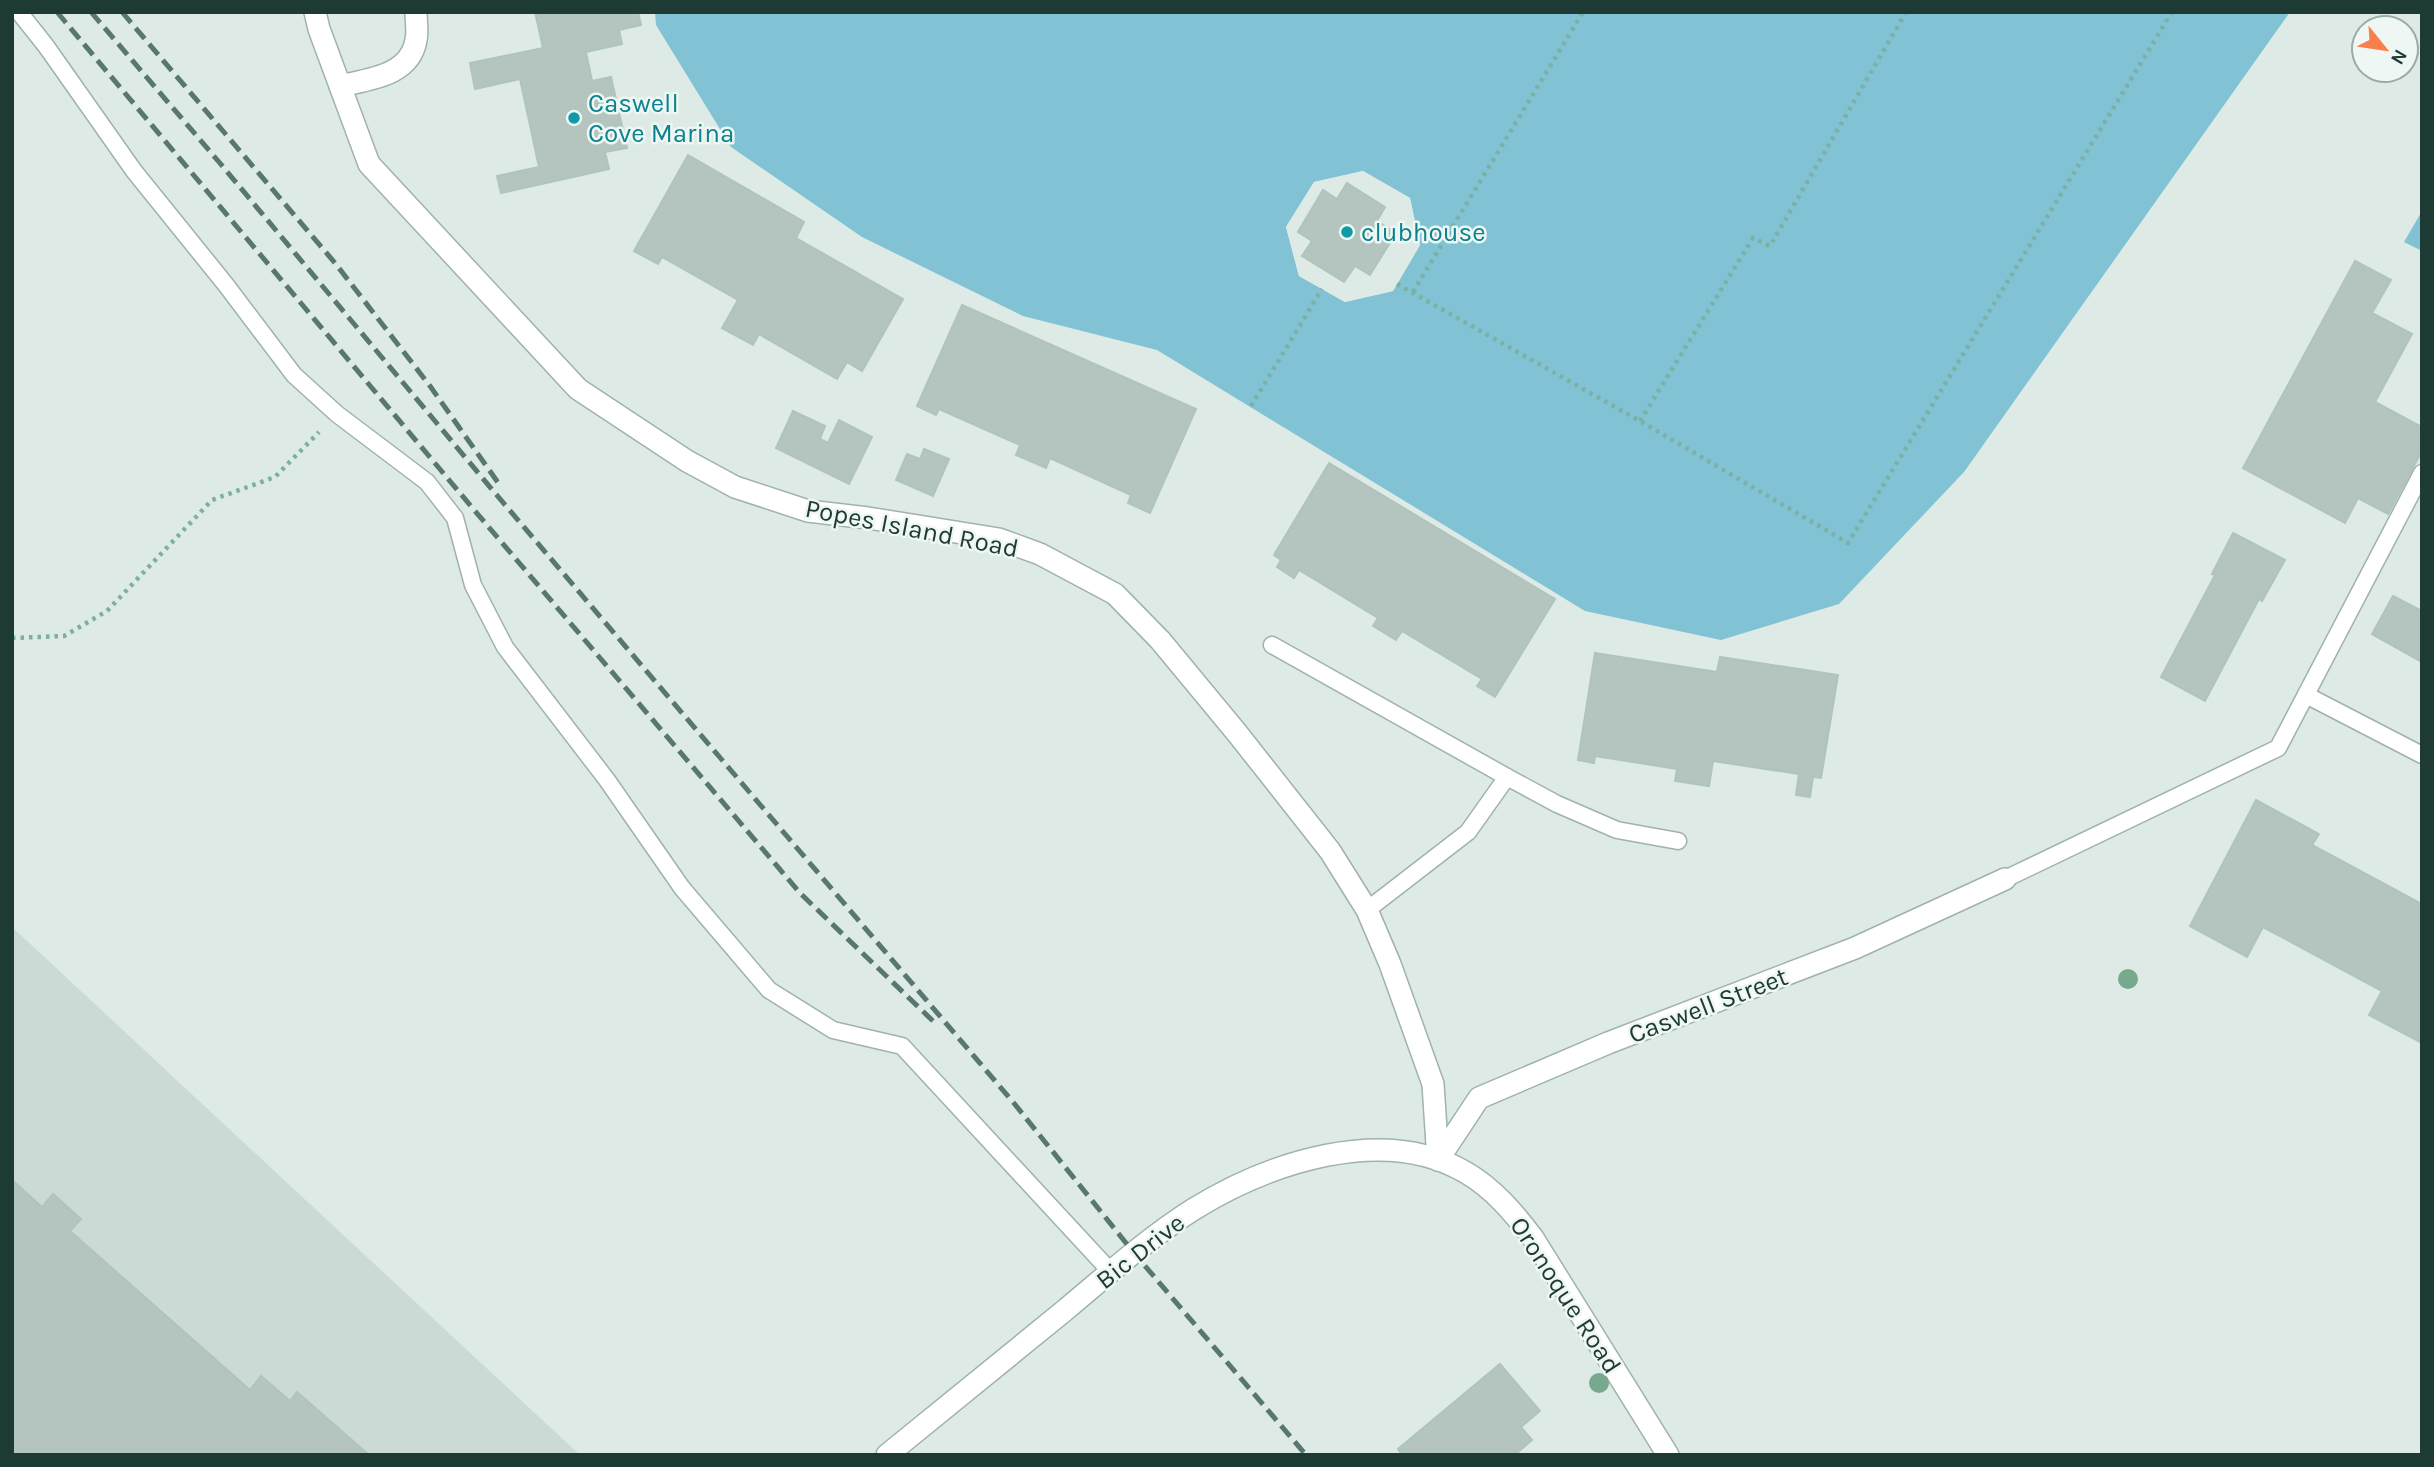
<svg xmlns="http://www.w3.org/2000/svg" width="2434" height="1467" viewBox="0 0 2434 1467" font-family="Karla,sans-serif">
<rect width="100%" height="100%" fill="#ddeae5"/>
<path fill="#cbdad4" d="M12 927 525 1404 580 1455H12Z"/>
<g fill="#81c3d4" fill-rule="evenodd">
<path d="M655 12H2290L1964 472 1839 604 1721 640 1585 611 1157 350 1023 316 862 237 731 147 656 25ZM1363 171 1410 198 1420 245 1393 291 1345 302 1299 276 1286 227 1314 182Z"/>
<path d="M2422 211V251L2404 242Z"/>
</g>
<path fill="#ddeae5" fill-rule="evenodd" d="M1363 171 1410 198 1420 245 1393 291 1345 302 1299 276 1286 227 1314 182ZM1362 174 1407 201 1417 244 1390 288 1345 298 1302 274 1290 228 1316 185Z"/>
<g fill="#b3c5be" stroke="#afc4bd" stroke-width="2">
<path d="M535 12H638L641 25 619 30 622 44 586 52 592 81 611 77 627 148 605 152 609 169 501 193 497 176 539 167 520 79 475 89 470 63 543 48Z"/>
<path d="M688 155 804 222 796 238 903 299 862 371 847 362 837 379 759 334 753 345 722 328 738 300 662 257 658 264 634 251Z"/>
<path d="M1347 183 1385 207 1377 221 1396 233 1370 275 1355 266 1344 282 1302 256 1312 241 1298 232 1323 190 1337 199Z"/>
<path d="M2355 261 2391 280 2372 313 2412 334 2375 402 2422 427V451L2388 514 2358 498 2345 523 2243 468Z"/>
<path d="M962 305 1196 409 1150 513 1128 503 1131 495 1050 458 1046 468 1016 455 1020 445 939 409 936 415 917 406Z"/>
<path d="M793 411 825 426 820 439 828 443 839 420 872 437 849 484 776 448Z"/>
<path d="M924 449 949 459 933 496 896 480 907 454 920 459Z"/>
<path d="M1329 463 1555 599 1495 697 1477 686 1482 679 1402 631 1396 640 1373 626 1378 618 1299 570 1294 578 1277 567 1281 560 1274 555Z"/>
<path d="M2233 533 2285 560 2262 601 2259 599 2205 701 2161 677 2215 575 2212 574Z"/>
<path d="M2393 596 2422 611V662L2372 634Z"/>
<path d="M1595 653 1717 672 1720 657 1838 675 1821 778 1813 777 1810 797 1796 795 1799 774 1713 761 1709 786 1675 781 1677 769 1595 756 1594 763 1578 760Z"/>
<path d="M2256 800 2319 834 2312 845 2422 904V1043L2369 1015 2382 991 2263 927 2247 957 2190 926Z"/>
<path d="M12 1180 42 1207 53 1194 81 1219 70 1231 250 1390 261 1376 290 1401 297 1392 369 1455H12Z"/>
<path d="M1500 1364 1540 1411 1521 1427 1532 1440 1517 1453 1519 1455H1402L1398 1449Z"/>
</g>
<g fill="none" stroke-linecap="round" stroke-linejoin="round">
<g stroke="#a0b2ac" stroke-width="19">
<g id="service">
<path d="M19 12 46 46 134 171 226 285 294 375 337 414 427 482 455 518 473 585 505 647 607 780 682 888 769 990 833 1030 902 1046 1111 1272"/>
<path d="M1272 645 1507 777"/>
<path d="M2306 695 2422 755"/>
<path d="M2005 879 2278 748 2422 473"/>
<path d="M1367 910 1468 832 1507 777 1557 804 1617 830 1678 841"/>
</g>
</g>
<g stroke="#a0b2ac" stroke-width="24">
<g id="minor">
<path d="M315 12 319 29 369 164 578 389 687 461 735 487 808 511 868 518 999 539 1040 554 1115 594 1160 640 1237 733 1330 851 1367 910 1390 964 1433 1084 1438 1160"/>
<path d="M340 86C369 79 410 76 416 40 418 32 416 21 416 12"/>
<path d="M1438 1160 1479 1098 1608 1043 1855 948 2005 879"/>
</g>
</g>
<g stroke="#a0b2ac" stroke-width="24">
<path id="tertiary" d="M887 1455C946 1407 1005 1359 1064 1311 1106 1276 1148 1238 1194 1209 1269 1163 1383 1124 1465 1172 1493 1188 1514 1213 1533 1238L1668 1455"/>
</g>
<g stroke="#7cb0a2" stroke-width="4.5" stroke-dasharray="3.5 5" stroke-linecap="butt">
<path d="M1397 284 1640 421 1848 543 2172 12"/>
<path d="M1413 292 1583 12"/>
<path d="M1251 406 1322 289"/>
<path d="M1640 421 1753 238 1770 246 1906 12"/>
<path d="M12 638 64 636 107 611 212 500 275 477 319 432"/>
</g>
<use href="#service" stroke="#fff" stroke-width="16"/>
<use href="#minor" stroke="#fff" stroke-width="21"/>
<use href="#tertiary" stroke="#fff" stroke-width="21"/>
<g stroke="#587770" stroke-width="5" stroke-dasharray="14 7" stroke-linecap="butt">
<path d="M57 12 475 511 800 893 934 1022"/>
<path d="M91 12 219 162 495 493 1013 1102 1134 1253 1306 1455"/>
<path d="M122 12 335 263 430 386 499 484"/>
</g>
</g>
<g fill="#78a98f">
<circle cx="2128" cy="979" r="10"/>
<circle cx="1599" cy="1383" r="10"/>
</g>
<g fill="#0f9aa8" stroke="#eef7f3" stroke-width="2.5">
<circle cx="574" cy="118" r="7"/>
<circle cx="1347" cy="232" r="7"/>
</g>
<g text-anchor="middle" stroke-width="5" stroke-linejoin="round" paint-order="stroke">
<g font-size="26" fill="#0d838f" stroke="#eef7f3" text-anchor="start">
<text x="588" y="112">Caswell<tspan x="588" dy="30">Cove Marina</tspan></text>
<text x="1361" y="241">clubhouse</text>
</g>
<g font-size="26" fill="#1e3a34" stroke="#eef7f3">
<text transform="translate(912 528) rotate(11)" y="9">Popes Island Road</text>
<text transform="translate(1708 1005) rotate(-21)" y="9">Caswell Street</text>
<text transform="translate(1140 1251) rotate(-38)" y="9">Bic Drive</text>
<text transform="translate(1566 1295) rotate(57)" y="9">Oronoque Road</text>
</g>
</g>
<rect width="2434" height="1467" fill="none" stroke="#1e3a34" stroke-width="28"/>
<g transform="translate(2385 49) rotate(120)"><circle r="33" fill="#eef7f3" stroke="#9baba7" stroke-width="2"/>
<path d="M0-5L12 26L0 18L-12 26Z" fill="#fa7f4b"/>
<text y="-10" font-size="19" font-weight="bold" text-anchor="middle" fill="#1e3a34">N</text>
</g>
</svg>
